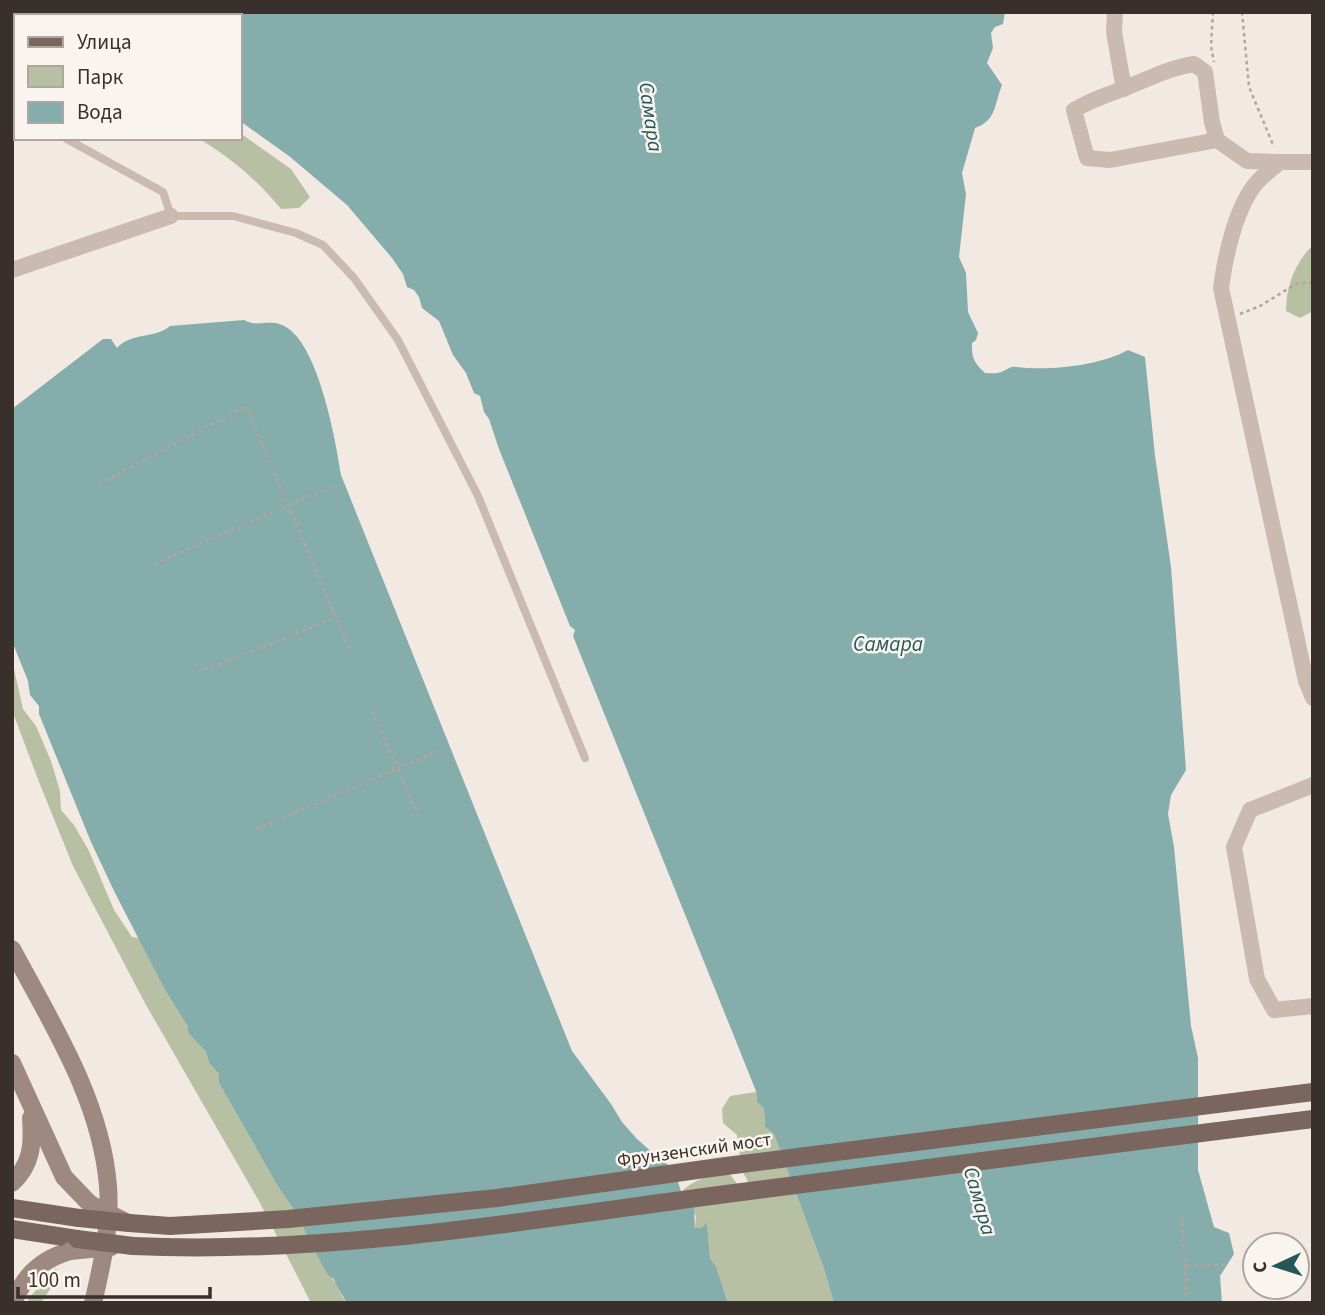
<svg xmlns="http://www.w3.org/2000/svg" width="1325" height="1315" viewBox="0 0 1325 1315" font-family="'Source Sans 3',sans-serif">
<rect width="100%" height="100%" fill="#f2eae2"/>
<g fill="#b8c0a3">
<path d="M240 133 291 169 310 197 299 208 281 209C255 178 232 159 198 138H240Z"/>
<path d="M1310 248H1313V311L1300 318 1286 311C1286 288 1294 265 1310 248Z"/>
<path d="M12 660 23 709 36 726 51 761 60 791 61 810 74 825 89 851 114 910 132 937 139 938 165 990 188 1027V1033L206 1052 209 1063 219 1074V1083L277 1185 301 1220 346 1303H311L260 1203 146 1005 73 866 39 782 12 710Z"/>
<path d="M756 1092 757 1102 764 1109 765 1127 774 1134 823 1266 834 1303H728L716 1266 710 1258 707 1224 701 1228 695 1229 696 1216 683 1198V1190C700 1175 707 1185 717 1157L741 1189 750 1186 742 1170 737 1135 723 1123 722 1109 730 1096Z"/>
<path d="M56 1268 59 1275 41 1303H29L28 1299Z"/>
</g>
<g fill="#84adac">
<path d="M20 12H1005L1003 24 995 27 991 33 993 48 987 63 1002 85C994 105 997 120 975 128L962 173 966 194 959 257 966 273 968 312 978 333 976 340 972 343C971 357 975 364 985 373 990 373 997 374 1001 372 1007 370 1010 366 1016 367 1049 371 1099 366 1128 350L1145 357 1155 456 1171 567 1186 770 1171 795 1168 814 1174 847 1191 1026 1198 1058V1170L1214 1227 1229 1233 1234 1254 1220 1276 1222 1303H834L823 1266 774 1134 765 1127 764 1109 757 1102 756 1091 573 636 575 630 570 626 499 449 489 419 484 412 480 396 474 393 466 373 453 355 439 321 422 308 419 297 414 290 407 287 403 274 392 258 347 205 289 156 240 121V16H26Z"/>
<path d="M244 320C259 329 271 316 289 329 319 351 336 440 341 475L572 1051 611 1104 622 1122 637 1139 662 1161 675 1169C678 1182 682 1202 694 1208L695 1228H701L707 1223 710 1258 716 1266 728 1303H346C343 1293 336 1288 334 1279L328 1275 308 1239 301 1220 277 1185 219 1083V1074L209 1063 206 1052 188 1033V1027L165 990 115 893 91 842 39 714V706L30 695 28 681 12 641V409L103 339H111L117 348C131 332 155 339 170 326Z"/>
</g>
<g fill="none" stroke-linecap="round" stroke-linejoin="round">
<g stroke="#b5a499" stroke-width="2.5" stroke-dasharray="3.5 3.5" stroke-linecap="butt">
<path d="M1213 12 1211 46 1214 62"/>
<path d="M1242 12 1249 87 1274 147"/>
<path d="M1240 314 1260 306 1296 284 1313 282"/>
<path d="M99 484 246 406 351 653"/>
<path d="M154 564 331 487"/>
<path d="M198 672 284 639 335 617"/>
<path d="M372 711 420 820"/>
<path d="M256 829 439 751"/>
<path d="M1182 1216 1187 1303"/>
<path d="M1186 1266 1228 1264"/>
</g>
<g stroke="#cabaaf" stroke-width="8">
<path d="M12 117 16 118"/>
<path d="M65 138 163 192 171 216H233L296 233 323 245 354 278 398 340 478 496 585 758"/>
</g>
<g stroke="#cabaaf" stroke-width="16">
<path d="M1115 12 1114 32 1124 89"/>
<path d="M1217 140 1110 160 1087 158 1074 110C1090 100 1107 95 1125 88 1148 79 1169 68 1194 64L1205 72 1212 122 1217 140 1247 161 1280 162"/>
<path d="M1313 162H1280C1273 168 1265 174 1259 180 1236 204 1225 257 1221 288L1306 681 1313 698"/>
<path d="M12 270 171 216"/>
<path d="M1313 785 1250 810 1234 847 1257 979 1274 1010 1313 1006"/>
</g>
<g stroke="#9d8980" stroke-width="18">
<path d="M12 949C52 1024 101 1100 108 1186 111 1225 102 1265 93 1303"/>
<path d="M12 1063 64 1177 90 1204"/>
<path d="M12 1183C32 1164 33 1144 31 1118"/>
<path d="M13 1303C24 1275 42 1259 70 1251"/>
</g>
<g stroke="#7a665f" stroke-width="18">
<path d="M12 1208 79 1218"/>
<path d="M129 1223 170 1226 288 1219 497 1198 726 1166 1313 1092"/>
<path d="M12 1229 77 1239"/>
<path d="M133 1246C332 1255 529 1220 726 1194 922 1168 1117 1144 1313 1119"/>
</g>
<g stroke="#9d8980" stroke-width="18">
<path d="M90 1204 126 1222"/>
<path d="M70 1251 111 1247"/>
</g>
<g stroke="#7a665f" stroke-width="18">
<path d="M79 1218 129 1223"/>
<path d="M77 1239 133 1246"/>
</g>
</g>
<g text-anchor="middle" stroke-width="5" stroke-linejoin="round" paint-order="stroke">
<g font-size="19" fill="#39302c" stroke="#faf4ef">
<text transform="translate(694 1149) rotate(-8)" y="7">Фрунзенский мост</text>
</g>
<g font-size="21" font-style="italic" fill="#255758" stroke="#faf4ef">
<text transform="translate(651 117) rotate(82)" y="7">Самара</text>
<text x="888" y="651">Самара</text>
<text transform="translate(980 1201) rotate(74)" y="7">Самара</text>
</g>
</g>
<rect width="1325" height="1315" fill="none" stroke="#39302c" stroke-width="28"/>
<rect x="14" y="14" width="228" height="126" fill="#faf4ef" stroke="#ada6a1" stroke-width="2"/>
<rect x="28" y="37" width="35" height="10" fill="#7a665f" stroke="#ada6a1" stroke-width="2"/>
<text x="77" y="49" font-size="21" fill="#39302c">Улица</text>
<rect x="28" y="66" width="35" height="21" fill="#b8c0a3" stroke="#ada6a1" stroke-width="2"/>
<text x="77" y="84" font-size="21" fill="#39302c">Парк</text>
<rect x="28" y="102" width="35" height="21" fill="#84adac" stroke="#ada6a1" stroke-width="2"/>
<text x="77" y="119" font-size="21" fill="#39302c">Вода</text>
<g transform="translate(1276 1266) rotate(266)"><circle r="33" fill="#faf4ef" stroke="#ada6a1" stroke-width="2"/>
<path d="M0-5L12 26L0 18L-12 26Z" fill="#255758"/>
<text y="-10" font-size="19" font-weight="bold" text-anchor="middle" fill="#39302c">С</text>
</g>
<path d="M18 1287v10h192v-10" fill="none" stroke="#39302c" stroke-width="3.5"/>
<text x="28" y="1287" font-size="21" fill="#39302c" stroke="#faf4ef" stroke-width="5" paint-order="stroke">100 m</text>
</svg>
